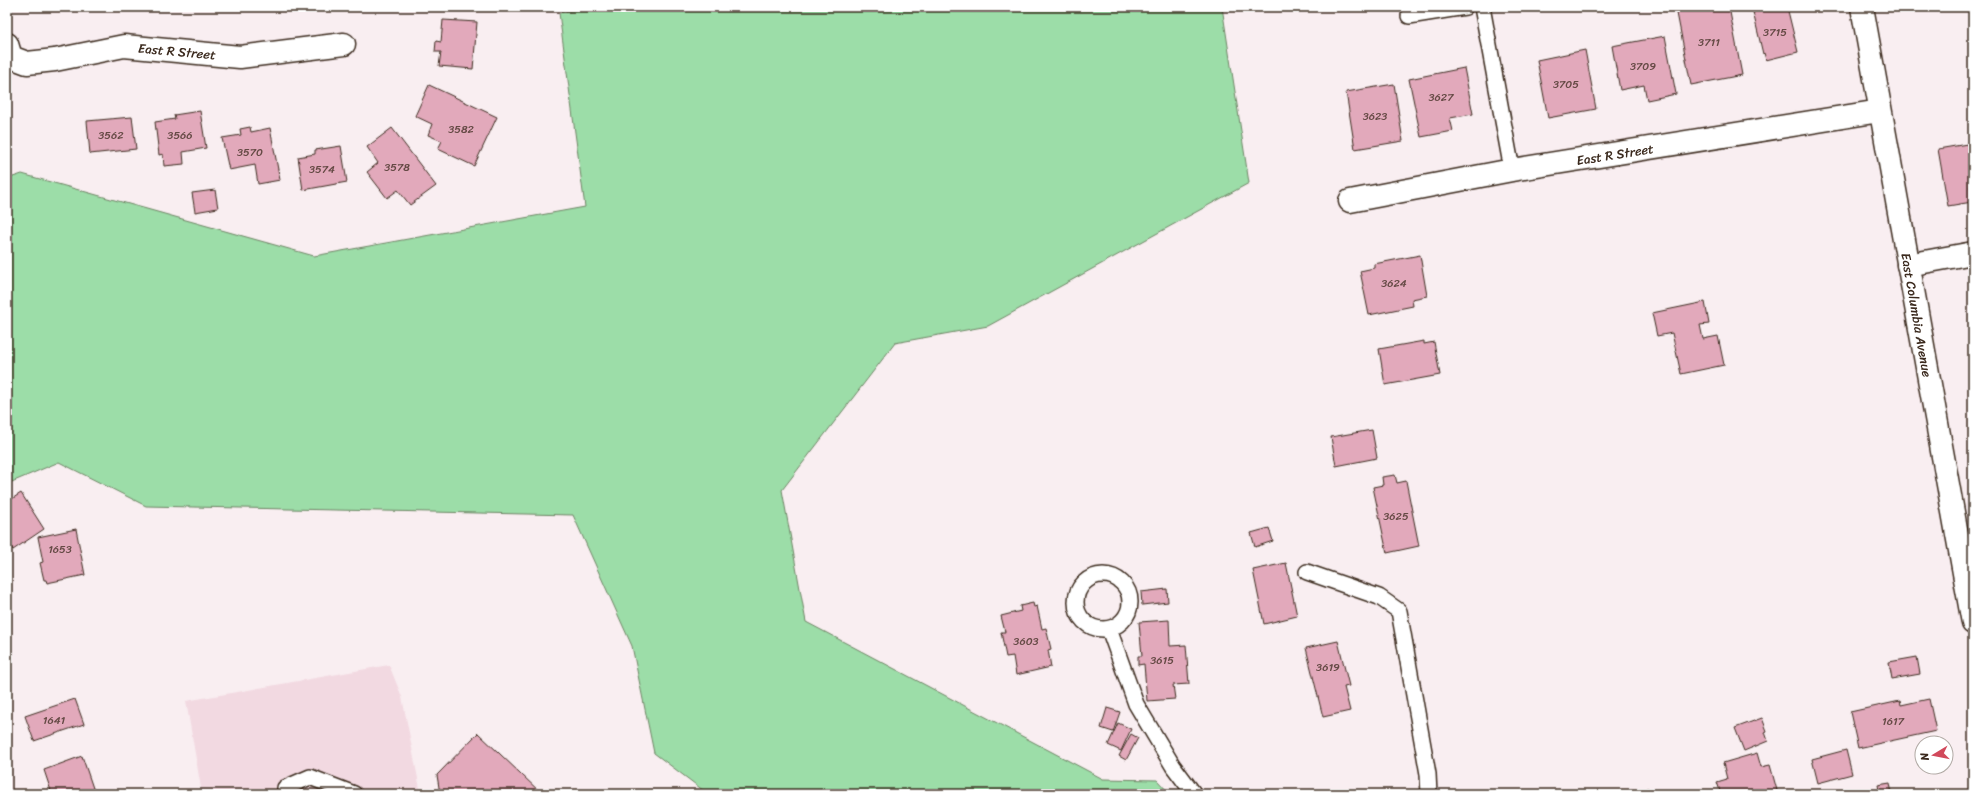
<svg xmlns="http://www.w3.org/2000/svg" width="1980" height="801" viewBox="0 0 1980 801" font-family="Sriracha,sans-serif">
<rect width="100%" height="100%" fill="#f9eef1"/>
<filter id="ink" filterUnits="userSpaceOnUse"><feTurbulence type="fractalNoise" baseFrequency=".025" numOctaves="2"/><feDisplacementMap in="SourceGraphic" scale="8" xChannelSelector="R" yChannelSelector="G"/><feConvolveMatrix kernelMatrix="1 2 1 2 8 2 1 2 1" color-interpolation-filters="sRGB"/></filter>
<g filter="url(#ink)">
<path fill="#f2d9e1" d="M389 665 402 697 421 794H202L186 701Z"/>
<path fill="#9cdda8" stroke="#6c8463" d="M590 7H1222L1249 183 988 326 895 343 782 490 806 622 1103 779 1157 780 1170 794H708L654 753 632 646 573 515 146 506 59 462 7 484V179L22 174 314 256 585 207 559 13Z"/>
<g fill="#e2a9bb" stroke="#3b2a1e">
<path d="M1682 7H1729L1742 75 1691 85 1676 8Z"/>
<path d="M1754 7H1787L1798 52 1766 60 1764 53 1763 54 1753 12H1755Z"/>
<path d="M443 20 477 22 473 69 439 66 441 52H435L436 41 441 42Z"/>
<path d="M1665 36 1676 94 1647 100 1644 85 1620 90 1612 46Z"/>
<path d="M1585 50 1596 109 1548 118 1537 60Z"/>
<path d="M1464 68 1473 114 1450 118 1453 131 1421 137 1409 79Z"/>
<path d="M1394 84 1403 141 1355 149 1346 92Z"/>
<path d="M429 85 497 117 474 166 438 149 442 141 428 135 432 124 415 116Z"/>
<path d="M200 111 206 148 183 152 184 164 164 166 163 154 159 155 155 122 175 119 174 115Z"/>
<path d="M132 117 136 149 90 154 87 121Z"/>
<path d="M250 127 251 132 270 128 280 180 258 184 255 165 229 170 222 138 241 135 240 129Z"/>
<path d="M392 128 436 186 410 205 398 190 387 198 367 172 378 163 367 147Z"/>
<path d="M1973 143V186H1970L1972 202 1948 206 1938 149Z"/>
<path d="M341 146 347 182 303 190 298 157 315 154V150Z"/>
<path d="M215 190 218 208 195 212 192 193Z"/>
<path d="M1420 255 1427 296 1412 299 1413 306 1369 315 1360 271 1374 268V264Z"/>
<path d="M1705 302 1709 324 1700 325 1703 339 1718 336 1724 365 1681 374 1672 333 1657 336 1652 313Z"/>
<path d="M1424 341V344L1434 342 1440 375 1385 385 1379 349Z"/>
<path d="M1372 430 1377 458 1336 466 1331 437Z"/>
<path d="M1395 475 1397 483 1406 481 1419 546 1387 553 1373 487 1383 485 1382 477Z"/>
<path d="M21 493 44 529 13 550 7 541V502Z"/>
<path d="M1269 528 1273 541 1255 547 1251 533Z"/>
<path d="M76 529 85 575 47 583 46 580H44L40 563 43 562 38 537Z"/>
<path d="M1286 563 1297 616 1264 624 1253 570Z"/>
<path d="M1167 589 1168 602 1142 605 1141 592Z"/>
<path d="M1033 603 1034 607 1037 606 1042 629 1046 628 1051 649 1048 650 1051 667 1016 675 1013 656 1006 657 1001 632H1005L1001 616 1021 611 1020 606Z"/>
<path d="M1169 620 1170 646 1186 645 1189 684 1173 685 1175 699 1147 701 1144 664 1138 665V656H1142L1139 622Z"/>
<path d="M1338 641 1349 686 1344 687 1350 711 1323 717 1306 648Z"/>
<path d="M1917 657 1920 674 1892 679 1889 662Z"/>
<path d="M75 699 84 724 34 741 25 716Z"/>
<path d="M1929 699 1936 731 1858 748 1850 712 1900 701 1901 705Z"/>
<path d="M1107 708 1120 712 1113 732 1101 728Z"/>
<path d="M1762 718 1767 731 1765 732 1768 741 1744 751 1735 728Z"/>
<path d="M1118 723 1131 729 1121 751 1108 745Z"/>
<path d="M478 733 542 794H440L437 775Z"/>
<path d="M1131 734 1138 738 1126 760 1119 756Z"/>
<path d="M1846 750 1852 774 1818 783 1812 759Z"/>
<path d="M1757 753 1761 767 1770 765 1778 794H1721L1717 782 1727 779 1723 763Z"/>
<path d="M82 756 95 794H52L44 770Z"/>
<path d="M1890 783 1892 794H1880L1878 785Z"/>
<path d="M1648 788 1649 794H1635V791Z"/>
</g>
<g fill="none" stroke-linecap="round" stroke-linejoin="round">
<g stroke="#3b2a1e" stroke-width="18">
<g id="service">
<path d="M1482 7 1512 170"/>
<path d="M1409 16 1465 7"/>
<path d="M1307 572 1379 597 1399 611 1428 774 1429 794"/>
<circle cx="1103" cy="602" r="27"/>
<path d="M1109 629 1136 704 1173 766 1194 794"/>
<path d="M285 794V788L310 777 354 794"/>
</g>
</g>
<g stroke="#3b2a1e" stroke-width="25">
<g id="minor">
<path d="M1862 7 1973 623"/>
<path d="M7 44 11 57 27 63 55 60 124 46 240 57 344 44"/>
<path d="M1350 201 1512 170 1880 111"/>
<path d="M1908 265 1973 253"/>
</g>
</g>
<use href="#service" stroke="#fff" stroke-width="15"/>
<use href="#minor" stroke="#fff" stroke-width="22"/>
</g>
</g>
<g text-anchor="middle" stroke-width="3" stroke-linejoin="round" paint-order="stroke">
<g font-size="11" fill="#654a45">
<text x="1775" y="36">3715</text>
<text x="1709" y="46">3711</text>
<text x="1643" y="70">3709</text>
<text x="1566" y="88">3705</text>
<text x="1441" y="101">3627</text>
<text x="1375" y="120">3623</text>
<text x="461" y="133">3582</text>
<text x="111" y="139">3562</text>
<text x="180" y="139">3566</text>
<text x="250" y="156">3570</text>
<text x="397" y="171">3578</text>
<text x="322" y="173">3574</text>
<text x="1394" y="287">3624</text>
<text x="1396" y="520">3625</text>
<text x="60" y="553">1653</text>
<text x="1026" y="645">3603</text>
<text x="1162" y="664">3615</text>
<text x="1328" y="671">3619</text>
<text x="54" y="724">1641</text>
<text x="1893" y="725">1617</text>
</g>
<g font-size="13" fill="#3b2a1e" stroke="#fff">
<text transform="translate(177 51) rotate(5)" y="5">East R Street</text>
<text transform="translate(1615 154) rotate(-9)" y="5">East R Street</text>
<text transform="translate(1917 315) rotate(80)" y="5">East Columbia Avenue</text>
</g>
</g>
<rect width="1980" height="801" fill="none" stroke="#fff" stroke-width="24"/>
<rect x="12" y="12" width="1956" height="777" fill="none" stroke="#3b2a1e" stroke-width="1.5" filter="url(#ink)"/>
<g transform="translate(1934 755) rotate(260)"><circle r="19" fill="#ffffff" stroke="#b1aaa5"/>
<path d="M0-3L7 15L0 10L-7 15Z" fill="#d1495b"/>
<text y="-6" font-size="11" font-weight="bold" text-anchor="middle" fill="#3b2a1e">N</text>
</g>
</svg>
